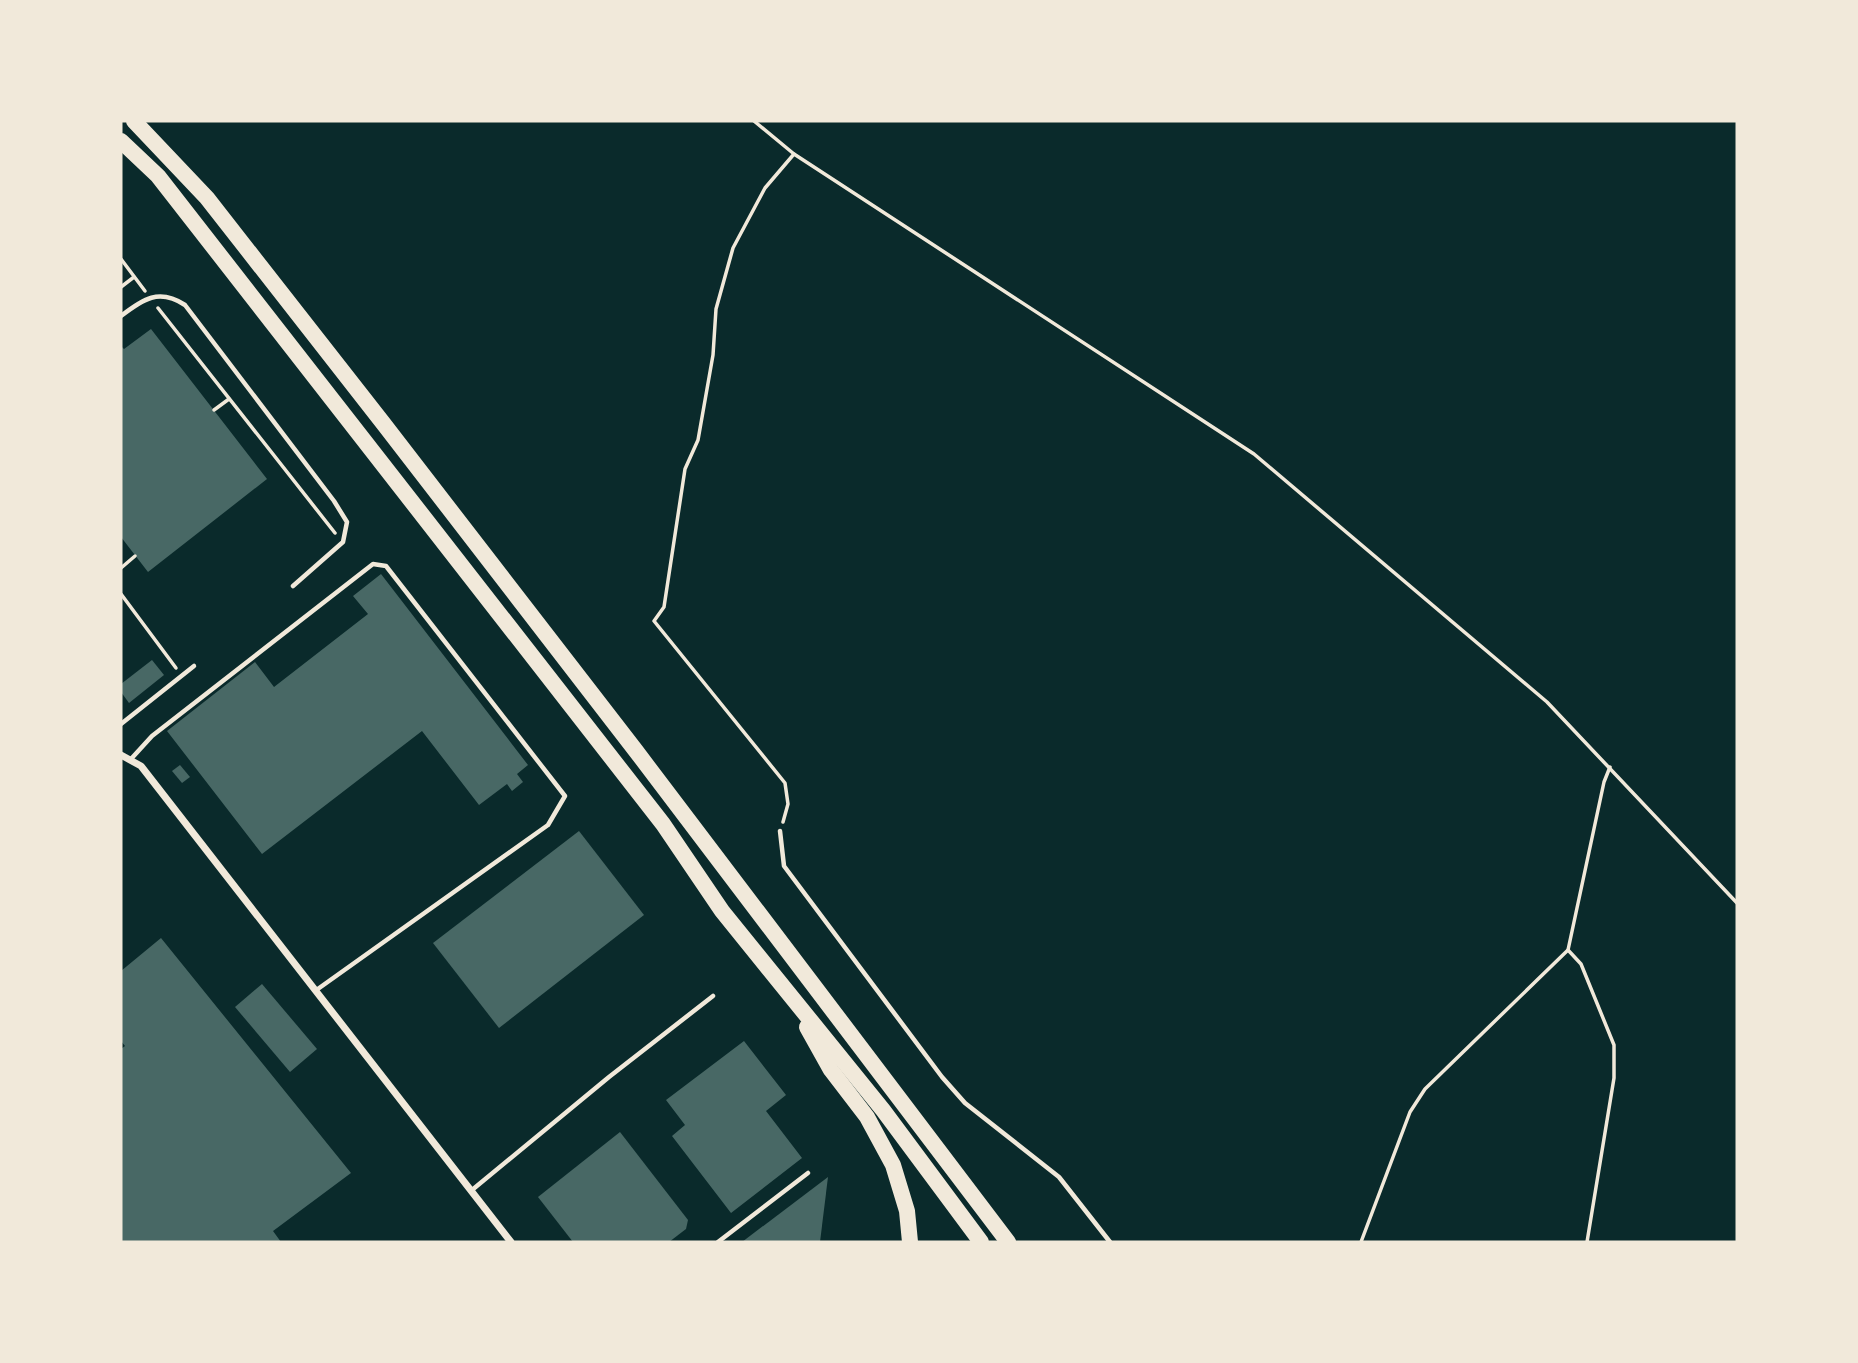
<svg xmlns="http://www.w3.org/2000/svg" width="1858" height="1363" viewBox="0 0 1858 1363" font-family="Quicksand,sans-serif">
<rect width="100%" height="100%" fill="#0f3d3e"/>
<rect fill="#0a2a2b" x="121" y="121" width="1616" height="1121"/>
<g fill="#486865">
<path d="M151 329 267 479 148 572 121 537V346L124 349Z"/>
<path d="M381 574 528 765 517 774 523 782 512 791 507 784 479 805 422 731 262 854 167 731 255 662 274 687 368 614 353 596Z"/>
<path d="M152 660 164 675 129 703 121 692V684Z"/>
<path d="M180 765 190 777 182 783 172 771Z"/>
<path d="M579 831 644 915 499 1028 433 943Z"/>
<path d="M161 938 351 1173 273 1231 281 1242H121V1049L125 1046 121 1041V971Z"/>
<path d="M262 984 317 1049 290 1072 235 1007Z"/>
<path d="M744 1041 786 1095 766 1111 802 1158 731 1213 672 1136 685 1125 666 1100Z"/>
<path d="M620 1132 688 1220 686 1229 669 1242H573L538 1197Z"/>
<path d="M828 1177 820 1242H742Z"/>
</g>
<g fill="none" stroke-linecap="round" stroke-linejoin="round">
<g stroke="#f1e9da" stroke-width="3.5">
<path d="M754 121 794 154 1254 454 1547 702 1737 903"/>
<path d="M121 259 145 291"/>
<path d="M121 287 134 277"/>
<path d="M158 308 335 533"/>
<path d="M214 410 229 399"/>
<path d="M121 568 135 556"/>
<path d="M121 594 176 668"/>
<path d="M783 822 788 804 785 783 654 621 664 607 685 469 698 440 713 355 716 309 733 248 765 188 794 154"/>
<path d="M1568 950 1581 964 1614 1045V1078L1587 1242"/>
<path d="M1361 1242 1410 1112 1425 1089 1568 950 1604 782 1610 767"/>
</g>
<g stroke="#f1e9da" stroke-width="4.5">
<path d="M121 316C143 299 159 288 185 305L334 501 347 522 343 542 293 586"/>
<path d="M121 724 194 666"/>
<path d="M131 759 152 736 373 564 386 566 565 796 548 825 315 991"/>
<path d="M780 831 784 866 942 1077 965 1103 1059 1177 1110 1242"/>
<path d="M472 1190 609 1077 713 996"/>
<path d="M718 1242 808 1173"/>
</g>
<path stroke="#f1e9da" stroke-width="7" d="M121 755 141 766 511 1242"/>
<g stroke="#f1e9da" stroke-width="16">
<path d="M134 121 207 198 383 423 636 751 1008 1242"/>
<path d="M121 141 158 176 663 824 722 911 883 1110 981 1242"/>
<path d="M807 1027 831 1070 867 1117 893 1165 907 1211 910 1242"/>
</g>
</g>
<rect width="1858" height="1363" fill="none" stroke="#f1e9da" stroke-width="245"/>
</svg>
